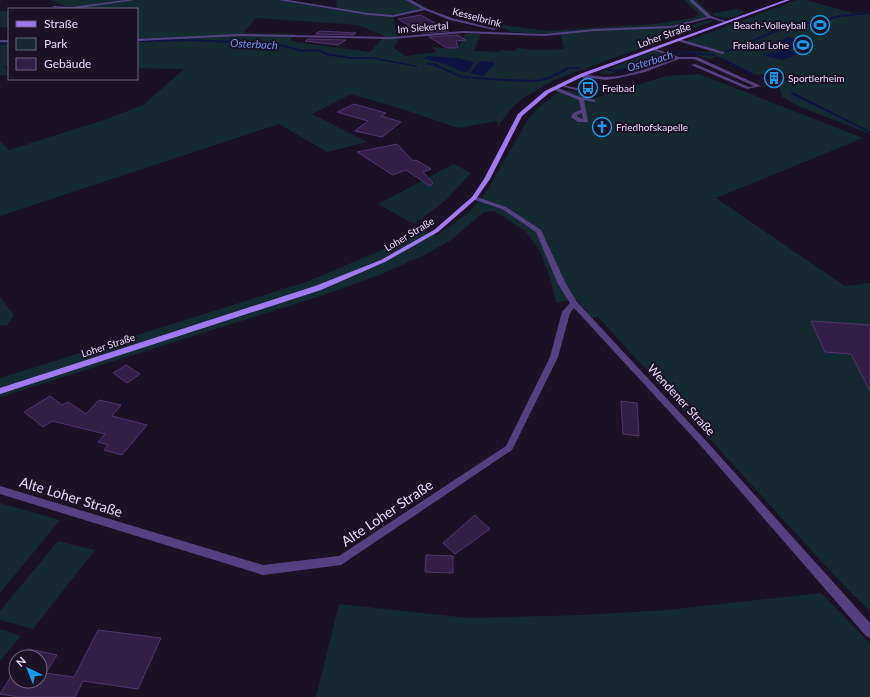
<svg xmlns="http://www.w3.org/2000/svg" width="870" height="697" viewBox="0 0 870 697" font-family="Lato,sans-serif">
<rect width="100%" height="100%" fill="#1b1226"/>
<g fill="#152930" fill-rule="evenodd">
<path d="M49 0H286L337 8 336 0H412L428 8 393 16 398 41 394 48 406 56 437 52 432 47 458 49 465 34 481 33 474 51 499 52 500 50 516 51 517 48 535 50 564 49 561 35 511 32 506 29 472 21 547 31 655 24 694 18 700 14 684 0H697L711 14 735 9 746 12C733 17 724 21 711 14L701 19 673 25 681 28 709 20 714 21 554 80 523 98 512 108 497 127 498 121 458 128 405 110 351 94 312 114 367 142 327 152 279 124 0 216V141L9 150 104 120 143 105 184 69 137 68V9H58L69 7ZM256 18 358 25 385 36 370 52 290 41 295 34 243 33Z"/>
<path d="M797 0H806L853 13 870 12V134L798 106 782 97 779 86 796 73H772L756 75 717 56 710 59 693 54H677L672 51 714 52 682 43Z"/>
<rect x="0" y="11" width="9" height="16"/>
<path d="M9 40V65L4 66 9 75H0V41Z"/>
<path d="M654 51 666 55 610 74 598 73Z"/>
<path d="M699 74 863 138 716 198 845 286 870 283V611L844 586 598 317 592 318 576 299 556 303 552 284 540 251 526 232 503 216 493 211 484 212 451 240 424 255 382 274 327 294 0 397V378L306 282 394 245 423 230 436 236 468 213 485 194 529 118 539 107 563 89 595 98 666 76Z"/>
<path d="M454 164 471 173 446 200 414 224 378 204Z"/>
<path d="M0 297 14 315 7 326 0 325Z"/>
<path d="M0 503 60 520 0 593Z"/>
<path d="M58 541 95 550 33 629 0 620V611Z"/>
<path d="M821 593 870 643V697H316L339 604 469 618 582 615 667 610Z"/>
<path d="M0 629 21 636 0 661Z"/>
</g>
<g fill="#0f1442">
<path d="M789 37 814 43 813 46 801 45 792 48 773 43Z"/>
<path d="M780 48 800 53 783 60 763 55 770 52 778 53 774 50Z"/>
<path d="M428 56 458 58 474 62 469 71 463 72 447 65 423 58Z"/>
<path d="M482 61 493 62 495 64 483 76 470 73 478 63Z"/>
</g>
<g fill="none" stroke-linecap="round" stroke-linejoin="round">
<g fill="#0f1442" fill-rule="evenodd">
<path d="M870 12V14L841 17 784 29 725 53 723 52 782 27 841 15Z"/>
<path d="M191 39 276 43 303 50 319 49 327 53 350 57H373L418 66 417 67 373 59H350L325 55 319 51 303 52 276 45 191 41 137 42V40Z"/>
<rect x="0" y="43" width="9" height="2"/>
<path d="M675 51 715 54 716 55 715 56 675 53 620 72 608 71 607 70 608 69 619 70Z"/>
<path d="M723 58 751 72V73L749 74 722 60V59Z"/>
<path d="M427 63H433L463 76 504 79 537 80 548 77 568 67H580L581 68 580 69H569L550 79 537 82 504 81 462 78 432 65H426V64Z"/>
<path d="M761 77 773 83V84L771 85 760 79V78Z"/>
<path d="M791 92H793L870 131V133L791 94Z"/>
</g>
</g>
<g fill="#321f46" stroke="#503470">
<path d="M421 15 444 28 449 31 422 33 398 19Z"/>
<path d="M320 31 356 33 353 35 315 34Z"/>
<path d="M457 35 466 40 456 41 458 48H447L429 37Z"/>
<path d="M308 39 346 40 338 45 305 41Z"/>
<path d="M354 104 386 113 381 116 401 122 382 137 355 131 368 121 337 112Z"/>
<path d="M397 144 413 161 416 160 431 169 423 172 433 183 430 186 406 170 393 175 357 152Z"/>
<path d="M811 321 870 325V391L851 354 825 352Z"/>
<path d="M126 365 140 374 127 383 113 373Z"/>
<path d="M50 396 62 405 68 402 86 414 99 400 121 405 112 416 147 425 122 455 104 450 108 445 98 442 105 434 52 421 43 427 24 412Z"/>
<path d="M621 401 637 403 639 436 623 434Z"/>
<path d="M475 515 490 529 455 554 443 543Z"/>
<path d="M426 555 453 556V573L425 572Z"/>
<path d="M98 630 161 638 138 689 83 681 75 697H19L0 694 16 668V681H40V657H23L28 649 57 655 46 673 74 677Z"/>
</g>
<g fill="none" stroke-linecap="round" stroke-linejoin="round">
<g fill="#554181" fill-rule="evenodd">
<path d="M125 0H135L73 9 52 7 54 6 72 7Z"/>
<path d="M406 0H411L427 9 424 10Z"/>
<path d="M679 39 724 52 725 53 722 54 678 41Z"/>
<path d="M653 48 679 57H697L761 86 747 89 691 65 695 64 749 87 754 86 694 59H679L645 72 619 78 606 80 590 78 593 84 588 89 576 90 557 85 559 84 576 88 587 87 589 84 588 81 580 76V74C589 74 597 77 605 77 629 77 653 66 675 58L653 50Z"/>
<path d="M552 87H556L577 96 595 100V102L584 100 588 122H578L571 117 573 113 581 110 579 100 552 89ZM582 113 583 119 577 117V115Z"/>
</g>
<g fill="#554181" fill-rule="evenodd">
<path d="M279 0H288L368 13 393 15 425 8 452 18 496 29 494 30 450 20 425 10 393 17 368 15Z"/>
<path d="M689 0H693L711 16 728 22 726 23 710 18 671 28 594 31 545 36 463 33 391 39 238 36 137 41V39L238 34 391 37 463 31 545 34 594 29 671 26 707 17Z"/>
<rect x="0" y="40" width="9" height="2"/>
<path d="M474 196 506 207 541 230 566 284 577 302 708 443 870 623V638L866 636 702 447 574 308 570 313 558 357 512 450 341 565 263 575 0 494V486L263 565 339 556 506 446 550 357 562 312 570 303 558 284 536 232 502 209 472 199 471 198Z"/>
</g>
<path fill="#9f7af3" fill-rule="evenodd" d="M785 0H790L584 76 549 93 522 116 490 179 476 199 438 232 385 262 321 290 0 394V388L315 286 381 260 434 230 472 197 484 179 518 114 545 91 580 74Z"/>
</g>
<defs>
<g id="stadium-ring" transform="scale(1)"><circle r="9.5" fill="#1b1226" stroke="#179beb" stroke-width="1.5"/><path d="M0-5a6.5 5 0 1 0 0 10a6.5 5 0 1 0 0-10ZM-3.5-1.8h7v3.6h-7Z" fill="#179beb"/></g>
<g id="building-ring" transform="scale(1)"><circle r="9.5" fill="#1b1226" stroke="#179beb" stroke-width="1.5"/><path d="M-4-6H4V6H1V3H-1V6H-4ZM-2.5-4.3h1.7v1.8h-1.7ZM.8-4.3h1.7v1.8H.8ZM-2.5-1h1.7V.8h-1.7ZM.8-1h1.7V.8H.8Z" fill="#179beb"/></g>
<g id="bus-ring" transform="scale(1)"><circle r="9.5" fill="#1b1226" stroke="#179beb" stroke-width="1.5"/><path d="M-5-6H5V4H4V6H2V4H-2V6H-4V4H-5ZM-3.5-4V0h7V-4ZM-3.5 1.2v1.5H-2V1.2ZM2 1.2v1.5H3.5V1.2Z" fill="#179beb"/></g>
<g id="church-ring" transform="scale(1)"><circle r="9.5" fill="#1b1226" stroke="#179beb" stroke-width="1.5"/><path d="M-1.2-6h2.4v3.5h3.3v2.4h-3.3V6h-2.4V-.1h-3.3v-2.4h3.3Z" fill="#179beb"/></g>
</defs>
<g fill-rule="evenodd">
<use href="#stadium-ring" x="820" y="25"/>
<use href="#stadium-ring" x="803" y="45"/>
<use href="#building-ring" x="774" y="78"/>
<use href="#bus-ring" x="588" y="88"/>
<use href="#church-ring" x="602" y="127"/>
</g>
<g text-anchor="middle" stroke-width="4" stroke-linejoin="round" paint-order="stroke">
<g font-size="10" fill="#e7dafc" stroke="#1b1226">
<text transform="translate(477 17) rotate(15)" y="4">Kesselbrink</text>
<text transform="translate(423 27) rotate(-5)" y="4">Im Siekertal</text>
<text transform="translate(664 35) rotate(-20)" y="4">Loher Straße</text>
<text transform="translate(409 234) rotate(-31)" y="4">Loher Straße</text>
<text transform="translate(108 345) rotate(-18)" y="4">Loher Straße</text>
</g>
<g font-size="10" fill="#e7dafc" stroke="#1b1226" text-anchor="start">
<text x="806" y="29" text-anchor="end">Beach-Volleyball</text>
<text x="789" y="49" text-anchor="end">Freibad Lohe</text>
<text x="788" y="82">Sportlerheim</text>
<text x="602" y="92">Freibad</text>
<text x="616" y="131">Friedhofskapelle</text>
</g>
<g font-size="11" font-style="italic" fill="#7193f3" stroke="#1b1226">
<text transform="translate(254 44) rotate(3)" y="4">Osterbach</text>
<text transform="translate(650 61) rotate(-17)" y="4">Osterbach</text>
</g>
<g font-size="12" fill="#e7dafc" stroke="#1b1226">
<text transform="translate(681 400) rotate(47)" y="4">Wendener Straße</text>
</g>
<g font-size="14" fill="#e7dafc" stroke="#1b1226">
<text transform="translate(71 497) rotate(17)" y="5">Alte Loher Straße</text>
<text transform="translate(387 513) rotate(-34)" y="5">Alte Loher Straße</text>
</g>
</g>
<rect x="8" y="8" width="130" height="72" fill="#1b1226" stroke="#6d627c"/>
<rect x="16" y="21" width="20" height="6" fill="#9f7af3" stroke="#6d627c"/>
<text x="44" y="28" font-size="12" fill="#e7dafc">Straße</text>
<rect x="16" y="38" width="20" height="12" fill="#152930" stroke="#6d627c"/>
<text x="44" y="48" font-size="12" fill="#e7dafc">Park</text>
<rect x="16" y="58" width="20" height="12" fill="#321f46" stroke="#6d627c"/>
<text x="44" y="68" font-size="12" fill="#e7dafc">Gebäude</text>
<g transform="translate(28 669) rotate(317)"><circle r="19" fill="#1b1226" stroke="#6d627c"/>
<path d="M0-3L7 15L0 10L-7 15Z" fill="#179beb"/>
<text y="-6" font-size="11" font-weight="bold" text-anchor="middle" fill="#e7dafc">N</text>
</g>
</svg>
